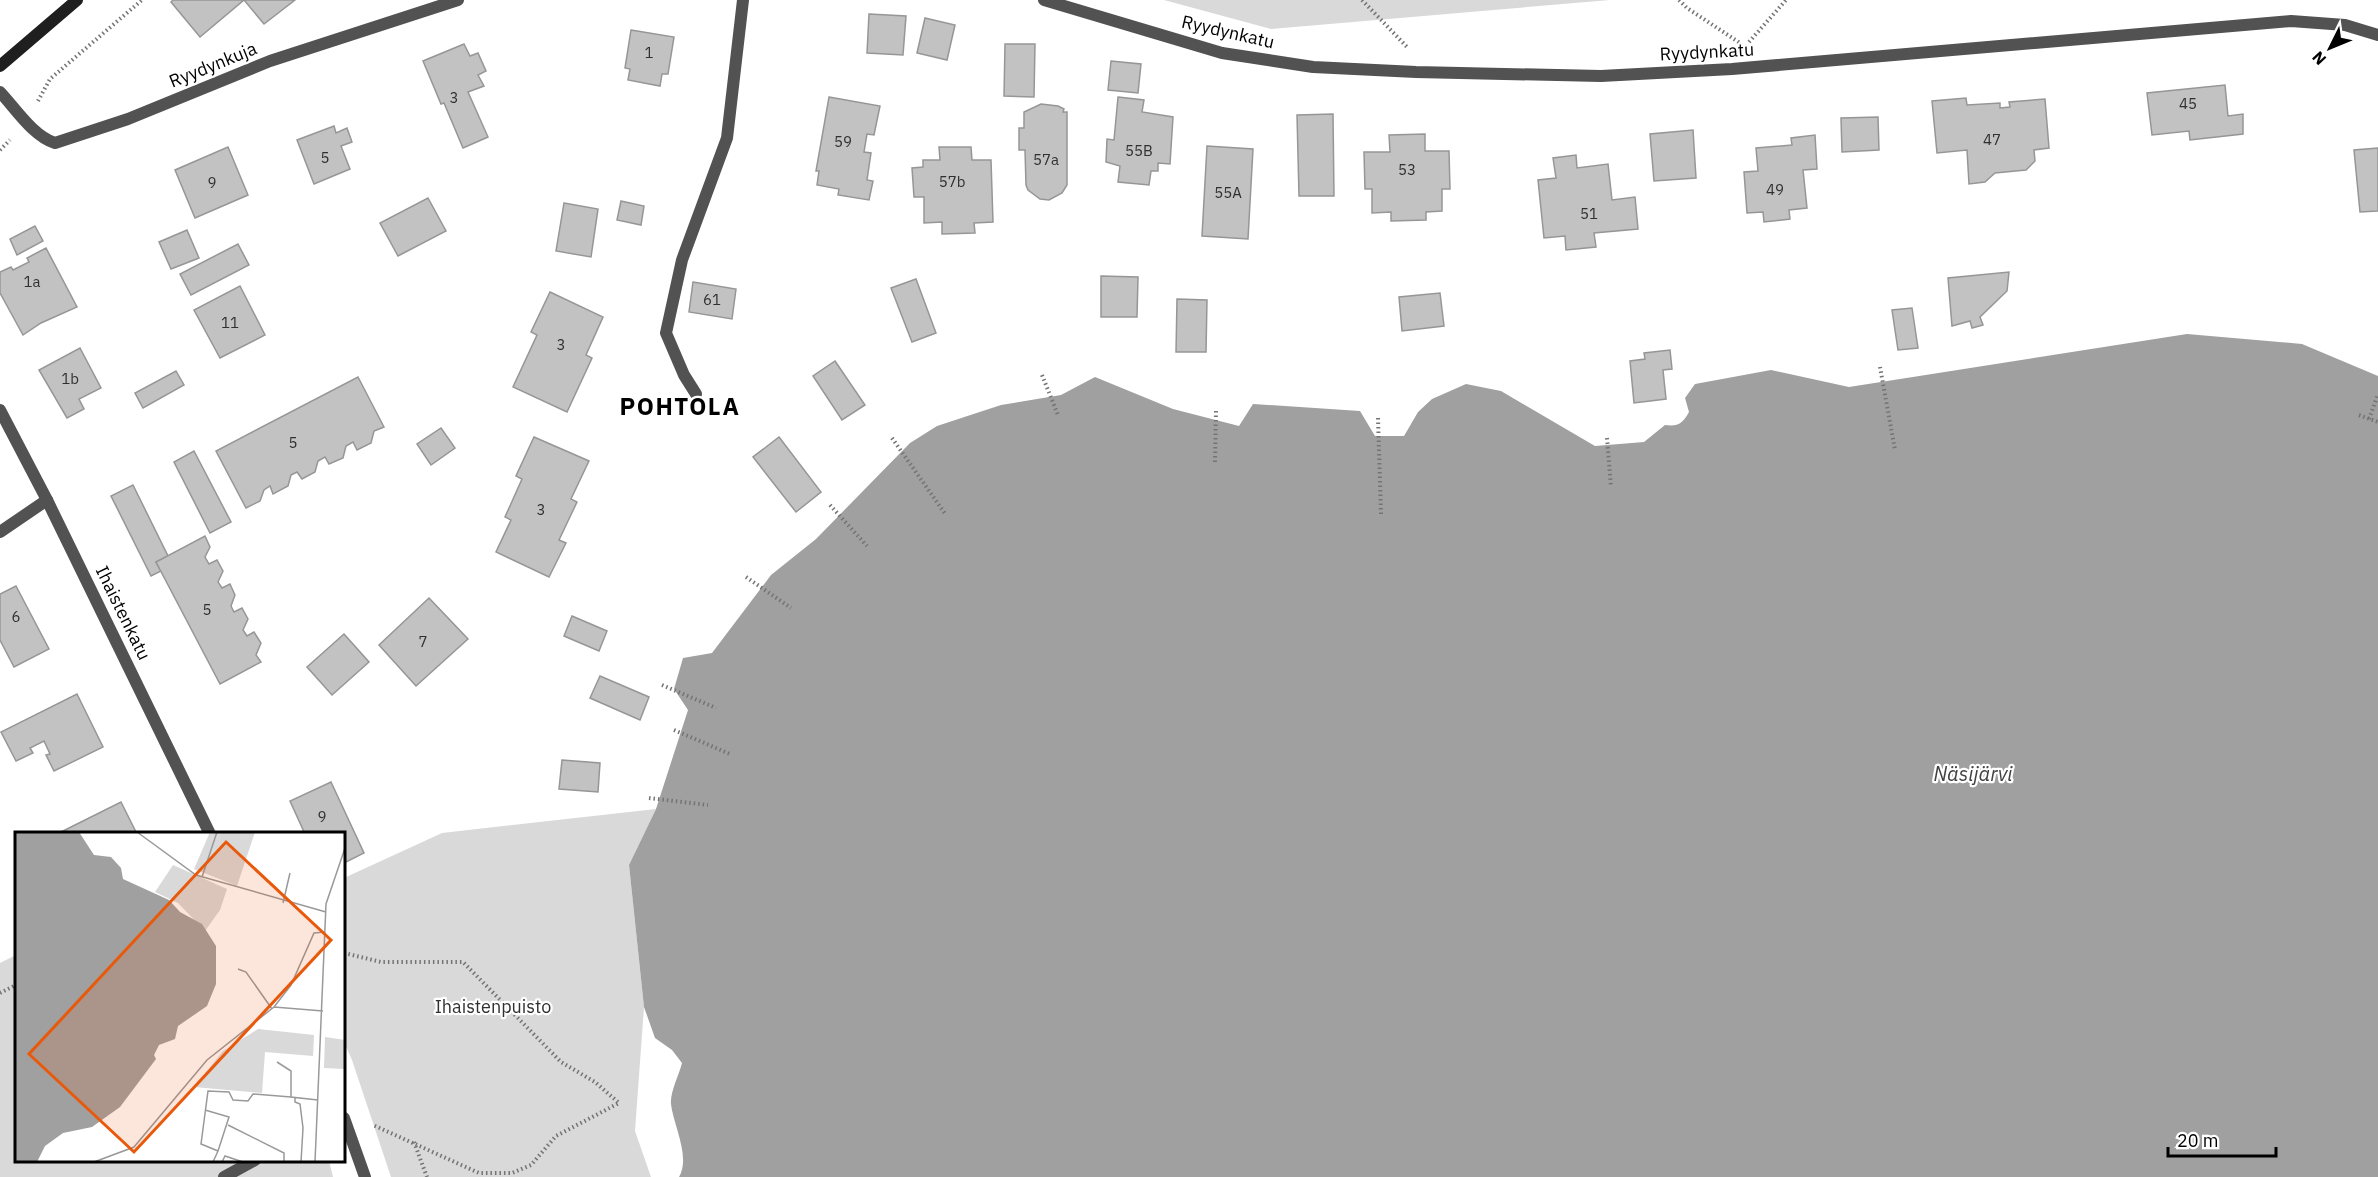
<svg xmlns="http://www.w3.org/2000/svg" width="2378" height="1177" viewBox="0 0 2378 1177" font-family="'IBM Plex Sans',sans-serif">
<rect width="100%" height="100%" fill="#fff"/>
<g fill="#d9d9d9">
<path d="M1164 0H1610L1271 29Z"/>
<path d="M656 809 629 865 644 1007 635 1131 651 1177H391L352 1060 344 1042V878L442 833Z"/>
<path d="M16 955V1160L329 1161 333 1177H0V963Z"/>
</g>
<path fill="#a0a0a0" d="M2187 334 2302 344 2378 376V1177H679C691 1157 673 1124 671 1104 670 1092 679 1075 682 1063L672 1050 655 1038 644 1007 629 865 656 809 688 710 674 689 683 658 712 653 771 575 816 539 910 443 937 426 1001 405 1061 395 1095 377 1173 409 1239 426 1253 404 1360 411 1375 436H1404L1418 412 1432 399 1466 384 1501 391 1595 446 1644 442 1665 425C1678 427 1683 423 1689 412L1685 398 1695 384 1771 370 1849 387Z"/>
<g fill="#c2c2c2" stroke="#969696" stroke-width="1.5">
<path d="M173 0H244L200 37 171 2Z"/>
<path d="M244 0H295L264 24Z"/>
<path d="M869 14 906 16 903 55 867 53Z"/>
<path d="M925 18 955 25 947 60 917 53Z"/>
<path d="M631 30 674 37 668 74H662L660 86 628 80 630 69 625 68Z"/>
<path d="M464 44 470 56 478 53 486 71 478 75 484 86 468 92 488 137 463 148 444 103 441 104 423 61Z"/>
<path d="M1005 44H1035L1034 97 1004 96Z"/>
<path d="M1111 61 1141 64 1138 93 1108 90Z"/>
<path d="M2225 85 2228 116 2243 114V134L2190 140 2189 131 2152 135 2147 93Z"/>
<path d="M829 97 880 106 874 135 867 134 864 152 871 153 867 180 873 181 869 200 838 195 839 189 817 185 819 171H816Z"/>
<path d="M1118 97 1144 100 1142 112 1173 117 1170 164 1158 163V171H1151L1149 185 1118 182 1120 166 1106 162 1107 139 1114 140Z"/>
<path d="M1966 98 1967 105 2000 103V108L2010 107 2009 102 2045 99 2049 148 2034 150 2035 161 2026 170 1995 173 1985 182 1969 184 1967 150 1937 153 1932 101Z"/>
<path d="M1041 104 1058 106 1064 109 1063 112H1067V185L1062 193 1049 200 1040 199 1028 190 1026 185 1025 150H1019V128H1024V112Z"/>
<path d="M1333 114 1334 196H1299L1297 115Z"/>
<path d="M1878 117 1879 150 1842 152 1841 118Z"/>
<path d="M334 126 336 133 347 128 352 142 341 146 350 169 314 184 297 140Z"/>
<path d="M1693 130 1696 178 1654 181 1650 134Z"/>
<path d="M1425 134V151H1449L1450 189H1442V211L1426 212V220L1391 221V212L1372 213V189H1365L1364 152H1390L1389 135Z"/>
<path d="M1815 135 1817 169 1803 170 1807 208 1789 210 1790 219 1764 222 1763 212 1747 213 1744 172 1758 171 1756 148 1792 145 1791 138Z"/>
<path d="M1207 146 1253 149 1248 239 1202 236Z"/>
<path d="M228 147 248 195 195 218 175 170Z"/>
<path d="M939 147H971L972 160H991L993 222 974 223 975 233 942 234V222L924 223V197H914L912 168 923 167V160H940Z"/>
<path d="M2378 148V211L2360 212 2354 150Z"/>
<path d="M1576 155 1577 168 1608 164 1612 200 1635 197 1638 229 1594 233 1596 247 1566 250 1565 236 1544 238 1538 180 1556 178 1553 158Z"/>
<path d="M428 198 446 231 398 256 380 223Z"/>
<path d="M621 201 644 206 641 225 617 220Z"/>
<path d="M564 203 598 209 591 257 556 251Z"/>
<path d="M35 226 43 241 17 255 10 239Z"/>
<path d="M187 230 199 258 171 269 159 242Z"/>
<path d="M238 244 249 265 191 295 180 274Z"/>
<path d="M46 248 77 307 41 323 23 335 0 293V272L11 267 13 270 29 262 27 258Z"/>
<path d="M2009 272 2007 291 1980 317 1983 325 1972 328 1970 321 1952 326 1948 278Z"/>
<path d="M1101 276 1138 277 1137 317H1101Z"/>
<path d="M916 279 936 333 912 342 891 288Z"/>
<path d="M693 282 736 289 732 319 689 312Z"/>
<path d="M240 286 265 335 220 358 194 310Z"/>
<path d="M550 292 603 317 586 355 592 358 567 412 513 387 537 335 531 332Z"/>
<path d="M1440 293 1444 326 1402 331 1399 297Z"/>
<path d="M1177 299 1207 300 1206 352H1176Z"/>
<path d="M1912 308 1918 348 1898 350 1892 310Z"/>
<path d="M80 348 101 388 79 399 84 409 67 418 39 370Z"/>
<path d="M1670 350 1672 369 1663 370 1666 399 1634 403 1630 361 1645 359 1644 353Z"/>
<path d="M835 361 865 405 842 420 813 376Z"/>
<path d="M176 371 184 385 143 408 135 393Z"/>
<path d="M358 377 384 427 374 431 371 443 357 450 353 442 346 446 343 458 329 464 325 457 318 461 315 472 302 479 297 472 291 475 288 486 273 494 270 486 264 490 260 501 246 508 216 451Z"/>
<path d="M441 428 455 448 431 465 417 444Z"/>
<path d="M534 437 589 461 571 499 577 502 559 540 566 543 549 577 496 552 511 520 505 517 522 479 516 476Z"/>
<path d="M779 437 821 492 796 512 753 457Z"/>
<path d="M194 451 231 522 210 533 174 462Z"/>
<path d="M133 485 168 556 156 562 161 571 151 576 111 496Z"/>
<path d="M205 536 210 547 205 557 209 564 217 560 223 571 218 582 222 588 230 584 235 595 231 606 234 612 242 608 248 619 243 630 247 636 254 632 261 643 256 655 261 662 220 684 156 562Z"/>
<path d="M16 586 49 649 14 667 0 640V594Z"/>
<path d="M429 598 468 639 416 686 379 645Z"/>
<path d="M572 616 607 631 599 651 564 636Z"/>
<path d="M344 634 369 662 332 695 307 667Z"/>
<path d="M600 676 649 697 640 720 590 698Z"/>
<path d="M77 694 103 747 54 771 46 755 50 754 44 741 30 748 33 753 16 761 1 732Z"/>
<path d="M562 760 600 763 598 792 559 789Z"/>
<path d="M331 782 364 853 344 863V834H305L290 801Z"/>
<path d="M121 802 137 834H57Z"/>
</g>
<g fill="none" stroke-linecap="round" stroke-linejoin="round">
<g stroke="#747474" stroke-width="4" stroke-dasharray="1.5 3" stroke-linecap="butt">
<path d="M1362 0 1407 47"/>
<path d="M1679 0 1687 8 1740 43"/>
<path d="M1749 42 1786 0"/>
<path d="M38 101 50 79 142 0"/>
<path d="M0 150 10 140"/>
<path d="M1880 367 1895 450"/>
<path d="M1042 375 1058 415"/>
<path d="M2359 415 2378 422"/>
<path d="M1378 418 1381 514"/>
<path d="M2369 419 2378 394"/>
<path d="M892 438 946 515"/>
<path d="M1607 438 1611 487"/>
<path d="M1215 462 1216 410"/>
<path d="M830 505 867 546"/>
<path d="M746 577 791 608"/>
<path d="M662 685 716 708"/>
<path d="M674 730 730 754"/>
<path d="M649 798 708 805"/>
<path d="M344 953 381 962H463L561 1062 595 1082 619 1103 556 1136 531 1165 512 1173H479L373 1125"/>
<path d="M0 993 16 985"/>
<path d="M414 1142 427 1177"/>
</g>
<g stroke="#525252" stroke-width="12">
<path d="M696 394 684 375 666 333 682 260 727 138 743 0"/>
<path d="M224 1177 255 1160"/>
</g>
<g stroke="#525252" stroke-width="12">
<path d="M1044 0 1222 53 1313 67 1416 72 1601 76 1732 69 2291 21 2345 25 2378 35"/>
<path d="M0 92C16 109 33 136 55 143L128 119 270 61 458 0"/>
<path d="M0 410 47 500 210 834"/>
<path d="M0 532 47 500"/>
<path d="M344 1118 365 1177"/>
</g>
<path stroke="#1f1f1f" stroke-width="12" d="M0 66 77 0"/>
</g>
<g text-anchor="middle" stroke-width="4.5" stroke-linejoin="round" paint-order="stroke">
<g font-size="15" fill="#303030">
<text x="649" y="58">1</text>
<text x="454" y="103">3</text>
<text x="2188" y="109">45</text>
<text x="1992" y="145">47</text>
<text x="843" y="147">59</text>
<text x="1139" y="156">55B</text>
<text x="325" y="163">5</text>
<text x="1046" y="165">57a</text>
<text x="1407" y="175">53</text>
<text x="952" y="187">57b</text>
<text x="212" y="188">9</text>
<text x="1775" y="195">49</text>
<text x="1228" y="198">55A</text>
<text x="1589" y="219">51</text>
<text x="32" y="287">1a</text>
<text x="712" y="305">61</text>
<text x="230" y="328">11</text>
<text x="561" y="350">3</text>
<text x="70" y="384">1b</text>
<text x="293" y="448">5</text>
<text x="541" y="515">3</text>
<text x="207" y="615">5</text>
<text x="16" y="622">6</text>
<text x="423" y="647">7</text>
<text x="322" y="822">9</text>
</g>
<g font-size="18" fill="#000" stroke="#fff">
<text transform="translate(1228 32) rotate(13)" y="6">Ryydynkatu</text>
<text transform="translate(1707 52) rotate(-3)" y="6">Ryydynkatu</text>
<text transform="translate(213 65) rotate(-22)" y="6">Ryydynkuja</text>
<text transform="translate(123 613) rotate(64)" y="6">Ihaistenkatu</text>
</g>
<g font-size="18" fill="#303030" stroke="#fff">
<text x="493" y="1013">Ihaistenpuisto</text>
</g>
<g font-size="20" font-style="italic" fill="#414141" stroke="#fff">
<text x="1973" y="781">Näsijärvi</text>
</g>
<g font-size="24" font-weight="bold" letter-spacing="1.5" fill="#000" stroke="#fff">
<text x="680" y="415">POHTOLA</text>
</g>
</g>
<g transform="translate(15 832)">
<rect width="330" height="330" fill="#fff"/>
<path d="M195 0H240L222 54 179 37ZM158 33 212 57 205 78 190 99 163 71 140 60ZM243 197 299 203 298 224 250 220 247 261 179 255 208 219ZM310 205 330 208V237L309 236Z" fill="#d9d9d9"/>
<path d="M0 0H64L79 23 96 25 106 36 108 47 154 68 165 80 187 92 201 114V152L192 174 163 194 160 207 144 213 139 223 141 227 105 275 77 295 48 301 30 314 22 330H0Z" fill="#a0a0a0"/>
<path fill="none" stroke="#999" stroke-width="1.5" d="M122 0 181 43 311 80M187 45 202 0M268 71 275 41M223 137 231 140 257 177M259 175 276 153 299 101 310 100M262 230 276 239V265L303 268M280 265V270L285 272 288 296 286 330M190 278 214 285 203 319M213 293 269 321V330M79 330 119 315 192 228 259 175 308 179M198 330 203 319 186 312 193 259 214 260 218 268 233 269 238 262 276 265M207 330 210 324 228 330M300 330 311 72 330 16"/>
<path fill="#e8590c" fill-opacity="0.15" stroke="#e8590c" stroke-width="3" d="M211 10 316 108 119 320 14 222Z"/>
<rect width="330" height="330" fill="none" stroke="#000" stroke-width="3"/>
</g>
<g transform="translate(2330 48) rotate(227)" stroke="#ffffff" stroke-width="4.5" paint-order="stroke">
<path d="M0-4.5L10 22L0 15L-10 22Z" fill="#000000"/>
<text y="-9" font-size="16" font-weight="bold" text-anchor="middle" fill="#000000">N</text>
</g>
<path d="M2168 1147v9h108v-9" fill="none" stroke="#000000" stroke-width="3"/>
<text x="2177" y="1147" font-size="18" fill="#000000" stroke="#ffffff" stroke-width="4.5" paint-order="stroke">20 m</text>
</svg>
